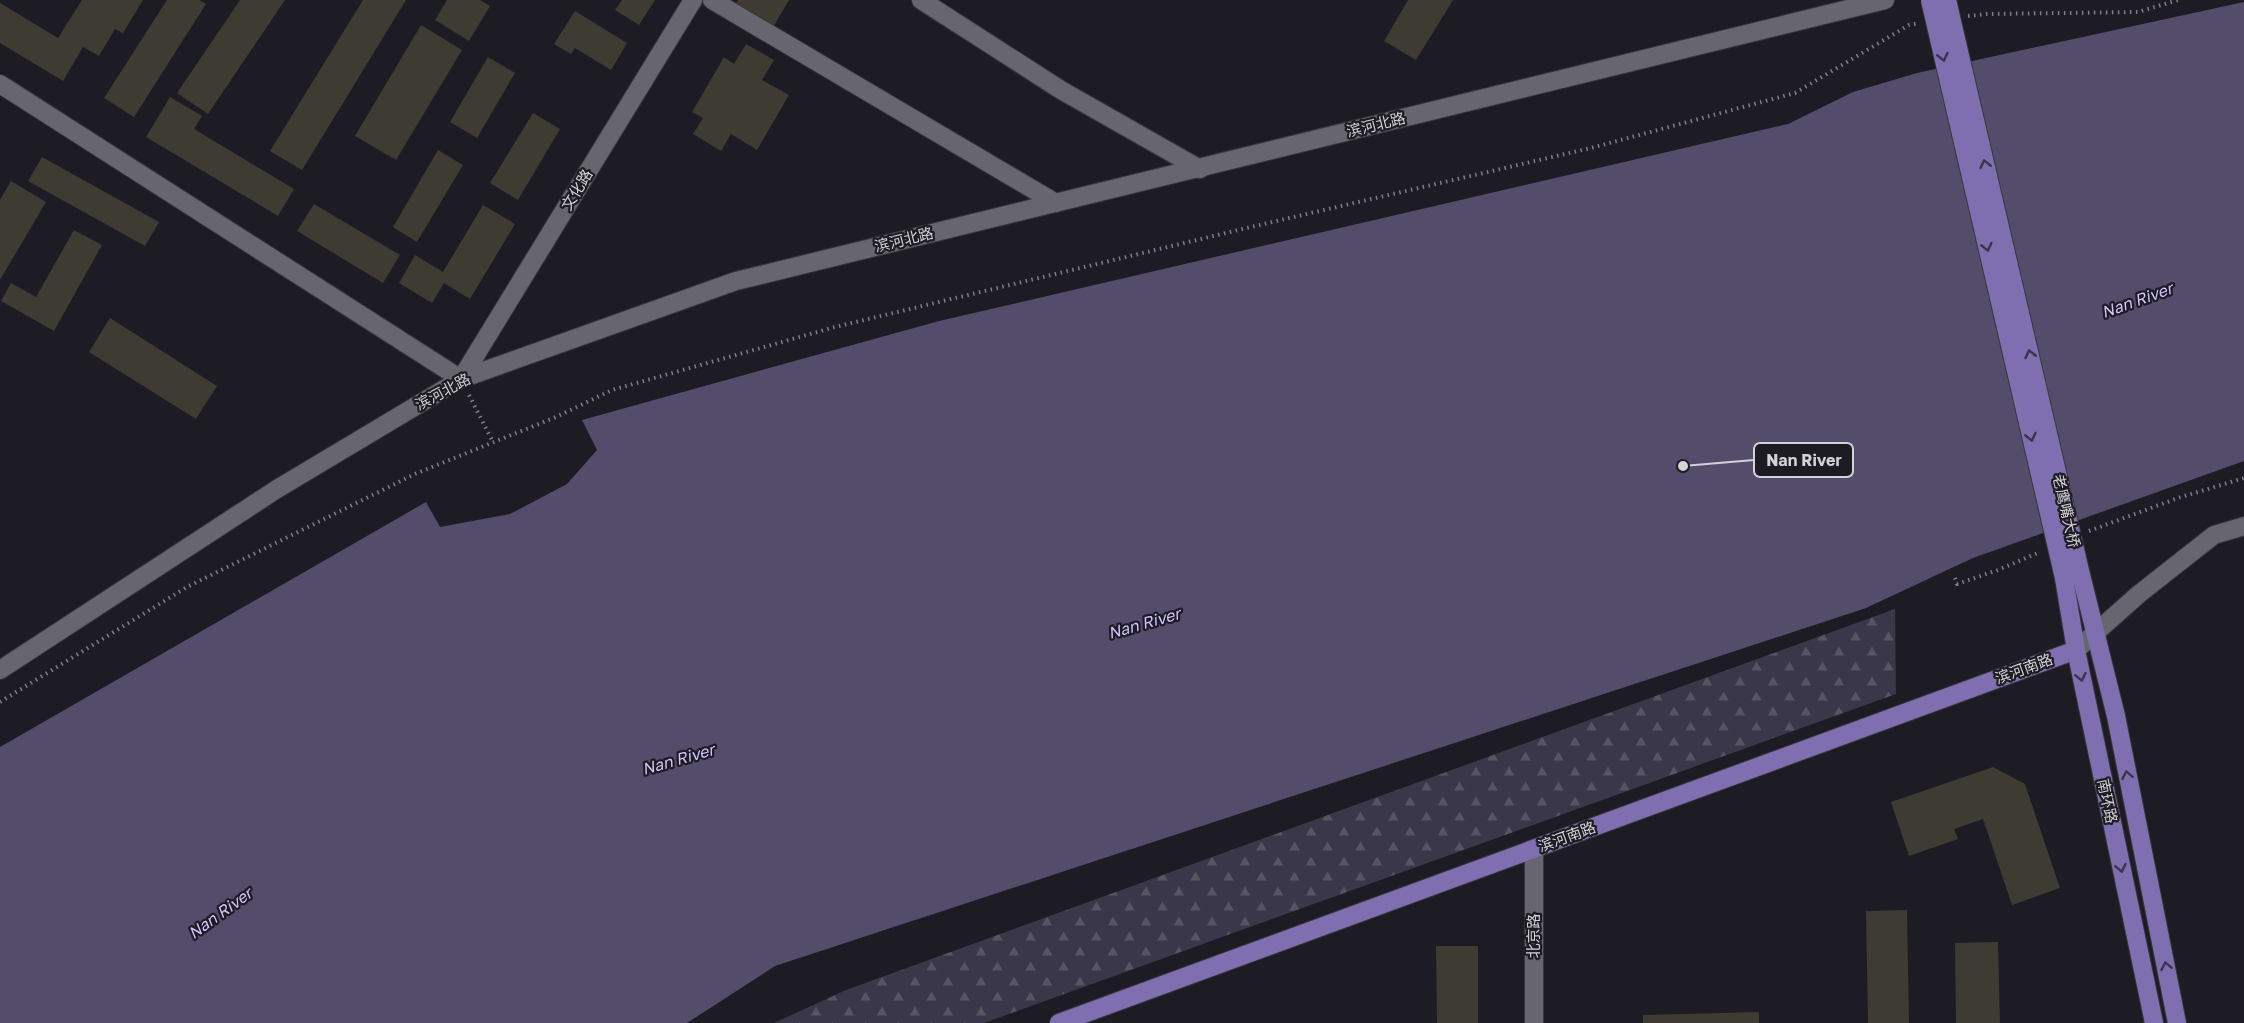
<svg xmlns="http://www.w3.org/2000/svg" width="2244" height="1023" viewBox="0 0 2244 1023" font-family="'Golos Text','Noto Sans SC',sans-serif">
<defs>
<pattern id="forest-firs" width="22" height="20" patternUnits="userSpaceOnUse" patternTransform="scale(1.5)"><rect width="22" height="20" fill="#3b374a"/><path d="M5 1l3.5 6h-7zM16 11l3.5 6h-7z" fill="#565363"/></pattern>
</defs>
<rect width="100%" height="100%" fill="#1d1b23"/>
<path fill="url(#forest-firs)" d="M1895 609 1896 694 984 1023H774L846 990Z"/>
<path fill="#534c6b" d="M2244 2V461L1973 558 1866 608 775 966 687 1023H0V747L426 502 440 527 510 514 567 484 597 450 582 420 939 321 1788 124 1853 92 1917 73Z"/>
<g fill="#3d3b32">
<path d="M82 0H143L123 33 115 29 99 56 83 47 63 81 0 43V3L58 38Z"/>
<path d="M167 0H199L206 4 134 117 104 98Z"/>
<path d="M240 0H285L208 114 177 93Z"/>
<path d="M363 0H406L302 170 270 151Z"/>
<path d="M447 0H480L490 6 469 41 435 20Z"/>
<path d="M622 0H655L639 25 615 10Z"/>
<path d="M738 0H789L772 29 734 7Z"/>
<path d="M1408 0H1453L1416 60 1384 41Z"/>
<path d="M575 11 627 43 611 70 575 48 571 54 554 44Z"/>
<path d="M421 25 462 50 396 160 355 136Z"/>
<path d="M746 44 774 60 762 80 789 95 757 150 731 134 721 151 693 134 703 118 692 112 724 57 734 64Z"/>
<path d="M488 57 515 73 477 138 450 122Z"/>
<path d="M170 97 202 116 194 129 294 189 278 216 146 137Z"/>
<path d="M533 113 560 129 518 200 490 183Z"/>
<path d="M438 150 463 165 417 242 393 227Z"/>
<path d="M42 157 159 222 145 246 28 181Z"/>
<path d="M11 181 46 202 0 280V200Z"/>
<path d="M314 204 400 255 383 283 297 231Z"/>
<path d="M483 205 515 224 470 299 444 283 432 303 399 283 415 255 443 272Z"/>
<path d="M74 230 102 245 54 331 1 301 11 283 36 297Z"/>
<path d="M110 318 217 386 196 419 89 352Z"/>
<path d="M1993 767 2025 784 2060 888 2012 905 1983 819 1954 829 1958 839 1909 856 1891 802Z"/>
<path d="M1907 910 1909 1023H1868L1866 911Z"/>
<path d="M1998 942 2000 1023H1956L1955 943Z"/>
<path d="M1436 946H1478V1023H1437Z"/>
<path d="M1759 1012V1023H1643V1015Z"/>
</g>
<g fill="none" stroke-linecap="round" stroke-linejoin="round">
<g stroke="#38373d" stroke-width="20">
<g id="minor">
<path d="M712 0 1056 203"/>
<path d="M921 0 1061 90 1200 169"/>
<path d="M0 84 461 379 693 0"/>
<path d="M2076 650 2139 594 2214 535 2244 526"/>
<path d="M0 670 277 489 461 379 736 281 1885 0"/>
<path d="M1534 850V1023"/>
</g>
</g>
<g stroke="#38373d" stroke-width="20">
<g id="major">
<path d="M2081 575 2116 716 2177 1023"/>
<path d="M2064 578 2076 650 2154 1023"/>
<path d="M1059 1023 2076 650"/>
</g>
</g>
<g stroke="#807f85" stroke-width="4" stroke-dasharray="1.5 4.5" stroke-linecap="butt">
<path d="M1968 16 1987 14 2138 12 2178 0"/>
<path d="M469 395 493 442"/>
<path d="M2089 531 2178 498 2244 478"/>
<path d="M1955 578 1957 584 1998 570 2040 552"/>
<path d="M0 702 187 587 415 474 556 417 612 390 835 327 1255 226 1591 148 1795 93 1909 25 1919 23"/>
</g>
<use href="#minor" stroke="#67656e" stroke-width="18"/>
<use href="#major" stroke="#806fb0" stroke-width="18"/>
<g stroke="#38373d" stroke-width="20" stroke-linecap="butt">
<g id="major-bridge">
<path d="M1930 0 2064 578"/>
<path d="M1947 0 2081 575"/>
</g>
</g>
<use href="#major-bridge" stroke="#806fb0" stroke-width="18"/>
</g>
<defs><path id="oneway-chevron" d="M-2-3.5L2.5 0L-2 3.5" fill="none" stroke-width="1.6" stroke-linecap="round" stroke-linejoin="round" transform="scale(1.5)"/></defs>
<g stroke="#3b344d">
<use href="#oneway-chevron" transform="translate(1943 57) rotate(77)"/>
<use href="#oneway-chevron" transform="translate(1985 164) rotate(-103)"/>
<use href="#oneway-chevron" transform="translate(1987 247) rotate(77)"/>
<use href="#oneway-chevron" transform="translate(2030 354) rotate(-103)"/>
<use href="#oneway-chevron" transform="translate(2031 437) rotate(77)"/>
<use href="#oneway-chevron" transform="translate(2081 677) rotate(78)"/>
<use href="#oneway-chevron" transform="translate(2127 775) rotate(-101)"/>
<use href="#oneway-chevron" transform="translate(2121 868) rotate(78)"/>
<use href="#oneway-chevron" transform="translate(2166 966) rotate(-101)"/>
</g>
<g text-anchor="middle" stroke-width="4.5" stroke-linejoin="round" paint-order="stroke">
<g font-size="15" fill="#d3d2d7" stroke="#1d1b23">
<text transform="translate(1376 125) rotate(-14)" y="5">滨河北路</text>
<text transform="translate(577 190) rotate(-59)" y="5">文化路</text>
<text transform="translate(904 240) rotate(-14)" y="5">滨河北路</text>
<text transform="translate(443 392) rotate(-28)" y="5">滨河北路</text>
<text transform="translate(2066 511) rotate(77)" y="5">老鹰嘴大桥</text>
<text transform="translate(2024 669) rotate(-20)" y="5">滨河南路</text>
<text transform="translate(2107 801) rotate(78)" y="5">南环路</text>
<text transform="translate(1567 837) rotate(-20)" y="5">滨河南路</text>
<text transform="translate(1534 936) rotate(-90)" y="5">北京路</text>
</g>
<g font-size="16" font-style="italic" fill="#d0c4fe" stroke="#1d1b23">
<text transform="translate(2137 300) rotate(-20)" y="6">Nan River</text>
<text transform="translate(1144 623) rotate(-16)" y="6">Nan River</text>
<text transform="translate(678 759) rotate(-16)" y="6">Nan River</text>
<text transform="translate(220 913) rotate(-36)" y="6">Nan River</text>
</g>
</g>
<path fill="none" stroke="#d3d2d7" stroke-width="2" d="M1683 466L1754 460"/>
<circle fill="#d3d2d7" stroke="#1d1b23" stroke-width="2" cx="1683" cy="466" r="6"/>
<rect fill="#1d1b23" stroke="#d3d2d7" stroke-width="2" x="1754" y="443" width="99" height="34" rx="6"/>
<g font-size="16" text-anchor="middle" font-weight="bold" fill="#d3d2d7">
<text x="1804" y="466">Nan River</text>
</g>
</svg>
